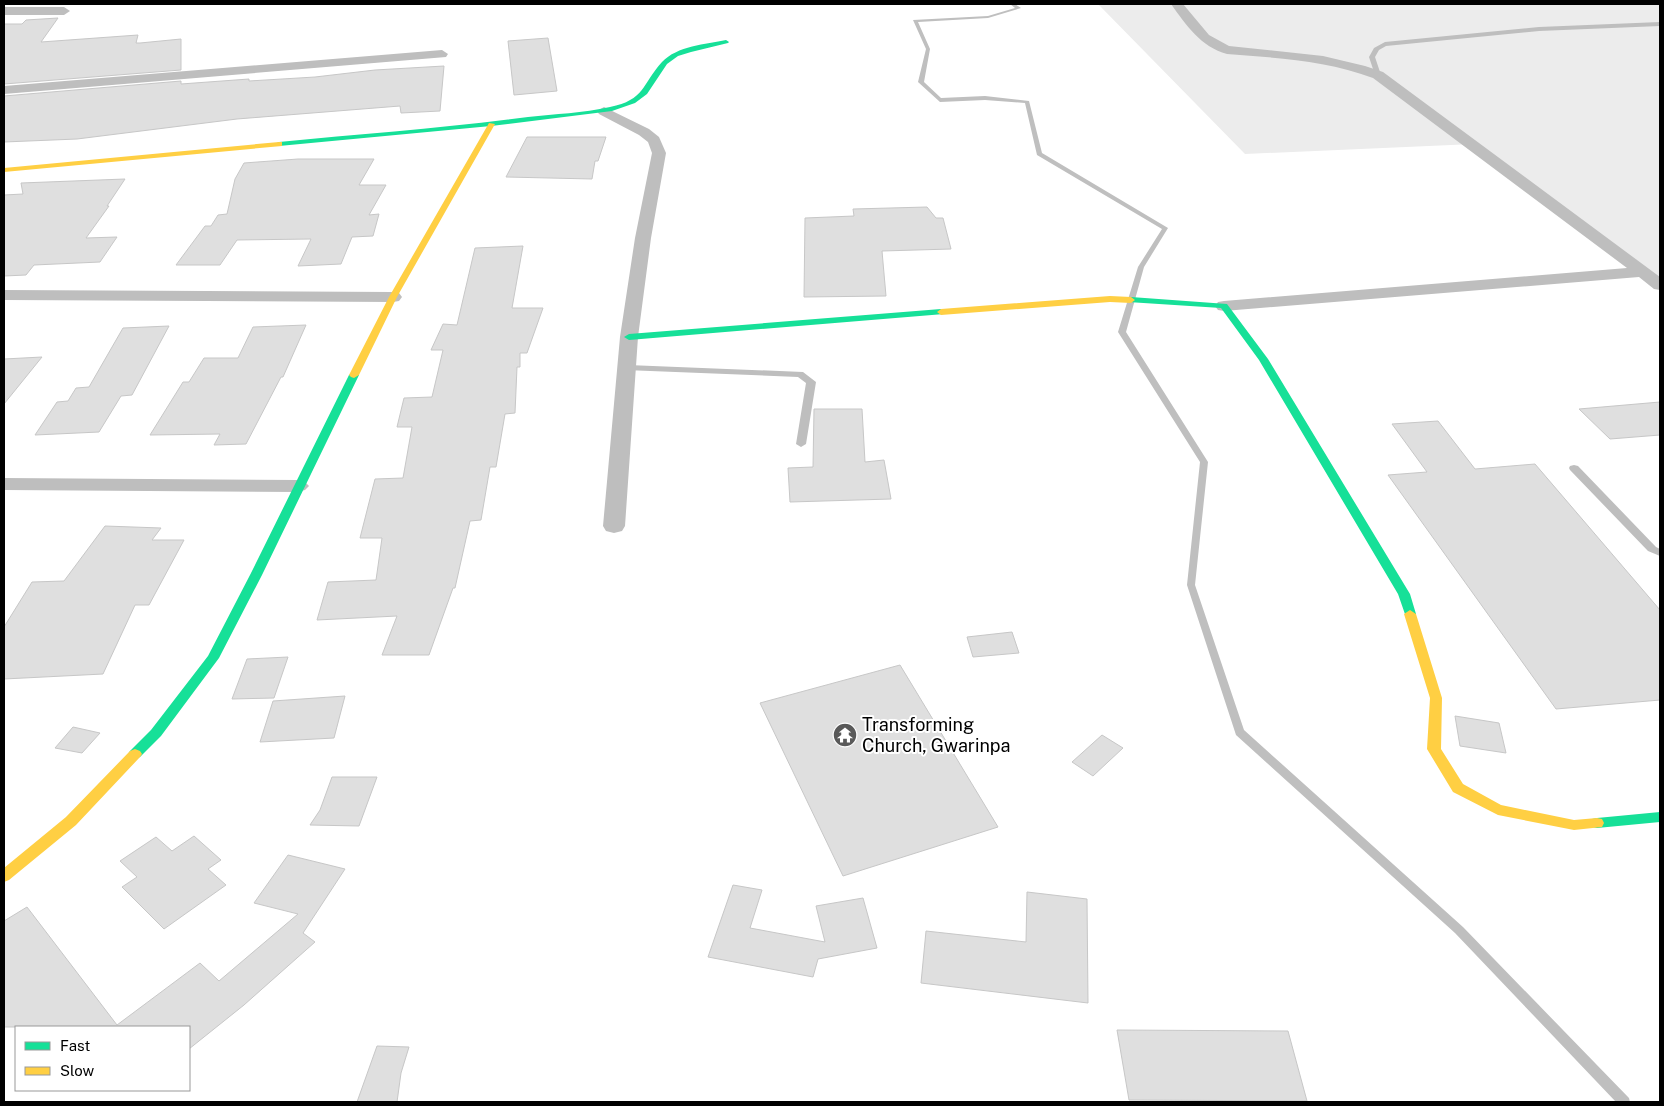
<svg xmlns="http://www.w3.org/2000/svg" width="1664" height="1106" viewBox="0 0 1664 1106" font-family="'Public Sans',sans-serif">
<rect width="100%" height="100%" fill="#fff"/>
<path fill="#ececec" d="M1098 4H1660V286L1474 144 1245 154Z"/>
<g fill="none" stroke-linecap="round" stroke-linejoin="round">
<path fill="#bfbfbf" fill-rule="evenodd" d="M1010 4H1015L1021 8 988 18 918 22 930 49 924 82 941 98 985 96 1029 101 1042 153 1168 228 1144 267 1126 332 1208 462 1195 585 1244 730 1463 927 1629 1098 1630 1102H1616L1455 933 1236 735 1187 585 1200 462 1118 332 1138 267 1162 229 1037 155 1025 103 985 100 940 102 918 82 926 49 913 20 988 16 1015 8Z"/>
</g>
<g fill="#dfdfdf" stroke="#c7c7c7">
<path d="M58 18 41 42 138 35 136 43H140L181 39V70L4 84V24H22L26 20Z"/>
<path d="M548 38 557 91 514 95 508 41Z"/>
<path d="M444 66 440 111 401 113 400 106 237 119 77 139 4 142V96L181 81V84L249 79V81L315 77 375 70Z"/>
<path d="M527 137H606L598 161H595L592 179 506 177Z"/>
<path d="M298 159H374L359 185H386L369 215 379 214 373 236 352 237 341 264 298 266 311 239 237 240 220 265H176L205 226H211L218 215 227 214 235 179 244 163Z"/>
<path d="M125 179 107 206H109L86 238 117 237 100 262 34 265 26 275 4 276V195L23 194 21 183Z"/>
<path d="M927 207 936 218H943L951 249 882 251 886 296 804 297 805 218 854 216 853 209Z"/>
<path d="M523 246 512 308H543L527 353H520V367H517L515 413 505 414 496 467H490L481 520 470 521 455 588H453L429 655H382L397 616 317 620 328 582 376 580 382 538H360L375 479 403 478 412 427H397L404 398 432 397 443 350H431L443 324 457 325 475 248Z"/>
<path d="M306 325 283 377H281L246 444 214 445 220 434 150 435 183 382H189L204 358H238L253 327Z"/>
<path d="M169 326 132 395 121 396 99 432 35 435 57 402 68 401 76 388 89 387 123 328Z"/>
<path d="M42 357 4 404V359Z"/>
<path d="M1660 402V435L1610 439 1579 409Z"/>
<path d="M814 409H862L865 462 884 460 891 499 790 502 788 468 813 467Z"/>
<path d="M1438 421 1475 469 1535 464 1660 610V700L1556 709 1388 475 1427 472 1392 424Z"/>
<path d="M105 526 161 528 152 540H184L149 605H135L103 674 4 679V627L32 582 64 581Z"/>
<path d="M1012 632 1019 653 973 657 967 637Z"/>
<path d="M288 657 274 698 232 699 247 659Z"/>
<path d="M900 665 998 827 843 876 760 703Z"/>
<path d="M345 696 334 738 260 742 273 701Z"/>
<path d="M1455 716 1499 723 1506 753 1460 746Z"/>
<path d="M73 727 100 733 82 753 55 748Z"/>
<path d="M1102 735 1123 748 1093 776 1072 762Z"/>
<path d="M332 777H377L359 826 310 825 320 810Z"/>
<path d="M194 836 221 860 208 869 226 885 164 929 122 887 137 877 120 861 156 837 172 851Z"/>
<path d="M288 855 345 869 303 933 315 942 244 1005 189 1049V1027H4V921L27 907 117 1025 200 963 219 981 298 914 254 903Z"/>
<path d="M733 885 762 890 750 928 825 942 816 906 863 898 877 948 818 959 813 977 708 957Z"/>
<path d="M1027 892 1087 899 1088 1003 921 983 926 931 1026 942Z"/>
<path d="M1117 1030 1288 1031 1307 1101 1129 1100Z"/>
<path d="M377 1046 409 1047 401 1073 397 1102H357Z"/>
</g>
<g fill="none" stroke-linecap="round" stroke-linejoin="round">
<g fill="#bebebe" fill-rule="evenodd">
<path d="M1660 22V26L1539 31 1386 46 1379 50 1375 57 1381 75 1378 77 1375 75 1369 57 1374 48 1385 42 1539 27Z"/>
<path d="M628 365 803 372 816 382 806 444 801 447 796 444 806 383 798 377 625 370V366Z"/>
<path d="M1574 465 1578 466 1656 547 1660 549V556L1648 551 1570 470 1569 468 1570 466Z"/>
</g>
<g fill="#bebebe" fill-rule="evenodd">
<path d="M1171 4H1183L1209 35 1229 46 1323 56 1365 66 1383 72 1660 277V290L1654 289 1639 277 1224 311 1218 310 1215 306 1218 302 1224 301 1627 268 1373 78C1326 60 1277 58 1227 54 1201 47 1186 25 1171 4Z"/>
<path d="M4 7H64L70 11 64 15H4Z"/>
<path d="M442 50 448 54 446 57 4 94V86Z"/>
<path d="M604 107 649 129 659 137 666 153 651 238 638 337 625 526 622 531 614 533 606 531 603 526 620 337 635 238 652 153 648 142 639 135 599 114 597 111Z"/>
<path d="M4 290 393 292 399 293 402 297 399 301 393 302 4 300Z"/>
<path d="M4 478 298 480 305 482 309 486 305 490 298 492 4 490Z"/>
</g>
<g fill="#16e098" fill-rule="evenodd">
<path d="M726 40 729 42 728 43 691 52 678 56 667 64 647 94 635 103 612 111 491 126 279 146 275 144 279 142C362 134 445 128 528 117 555 114 583 113 610 107 645 100 642 84 662 62 677 46 706 44 726 40Z"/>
<path d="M1131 297 1227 304 1268 359 1410 594 1416 614 1414 617H1406L1398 594 1259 360 1221 308 1128 302 1127 300Z"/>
<path d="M941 309 944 310V314L629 340 624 337 629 334Z"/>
<path d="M354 372 359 375 262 575 219 658 161 736 140 757 135 759 130 757 128 754 130 751 151 730 208 656 250 575 349 375Z"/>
<path d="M1660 812V822L1597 828 1592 827 1590 823 1592 819 1597 818Z"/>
</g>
<g fill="#ffcf43" fill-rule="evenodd">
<path d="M489 123 495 124 397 297 359 375 354 378 351 377 349 375 389 297Z"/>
<path d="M279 142H282V146L4 172V168Z"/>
<path d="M1110 296 1131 297 1135 300 1131 303 1110 302 941 315 937 312 941 309Z"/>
<path d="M1410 610 1416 614 1442 698 1441 749 1463 784 1501 805 1574 820 1597 818 1602 819 1604 823 1602 827 1574 830 1498 815 1453 792 1427 749 1430 698 1404 614Z"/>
<path d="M135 749 140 751 142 754 140 757 76 825 9 880 4 882V868L66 817 130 751Z"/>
</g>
</g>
<defs>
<g id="temple-disc" transform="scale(1.25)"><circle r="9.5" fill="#595959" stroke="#fff"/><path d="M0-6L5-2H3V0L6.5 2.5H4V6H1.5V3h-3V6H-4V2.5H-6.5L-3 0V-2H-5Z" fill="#fff"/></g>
</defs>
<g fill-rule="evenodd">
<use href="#temple-disc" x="845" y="735"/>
</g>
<g text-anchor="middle" stroke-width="4" stroke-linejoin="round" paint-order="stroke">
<g font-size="18" fill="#000" stroke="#fff" text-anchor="start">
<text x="862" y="731">Transforming<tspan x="862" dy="21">Church, Gwarinpa</tspan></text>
</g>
</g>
<rect width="1664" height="1106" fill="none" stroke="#000000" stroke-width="10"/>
<rect x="15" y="1026" width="175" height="65" fill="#ffffff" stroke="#999999"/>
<rect x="25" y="1042" width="25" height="8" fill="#16e098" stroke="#999999"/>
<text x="60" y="1051" font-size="15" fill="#000000">Fast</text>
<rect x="25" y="1067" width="25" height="8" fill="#ffcf43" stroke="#999999"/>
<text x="60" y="1076" font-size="15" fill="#000000">Slow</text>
</svg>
